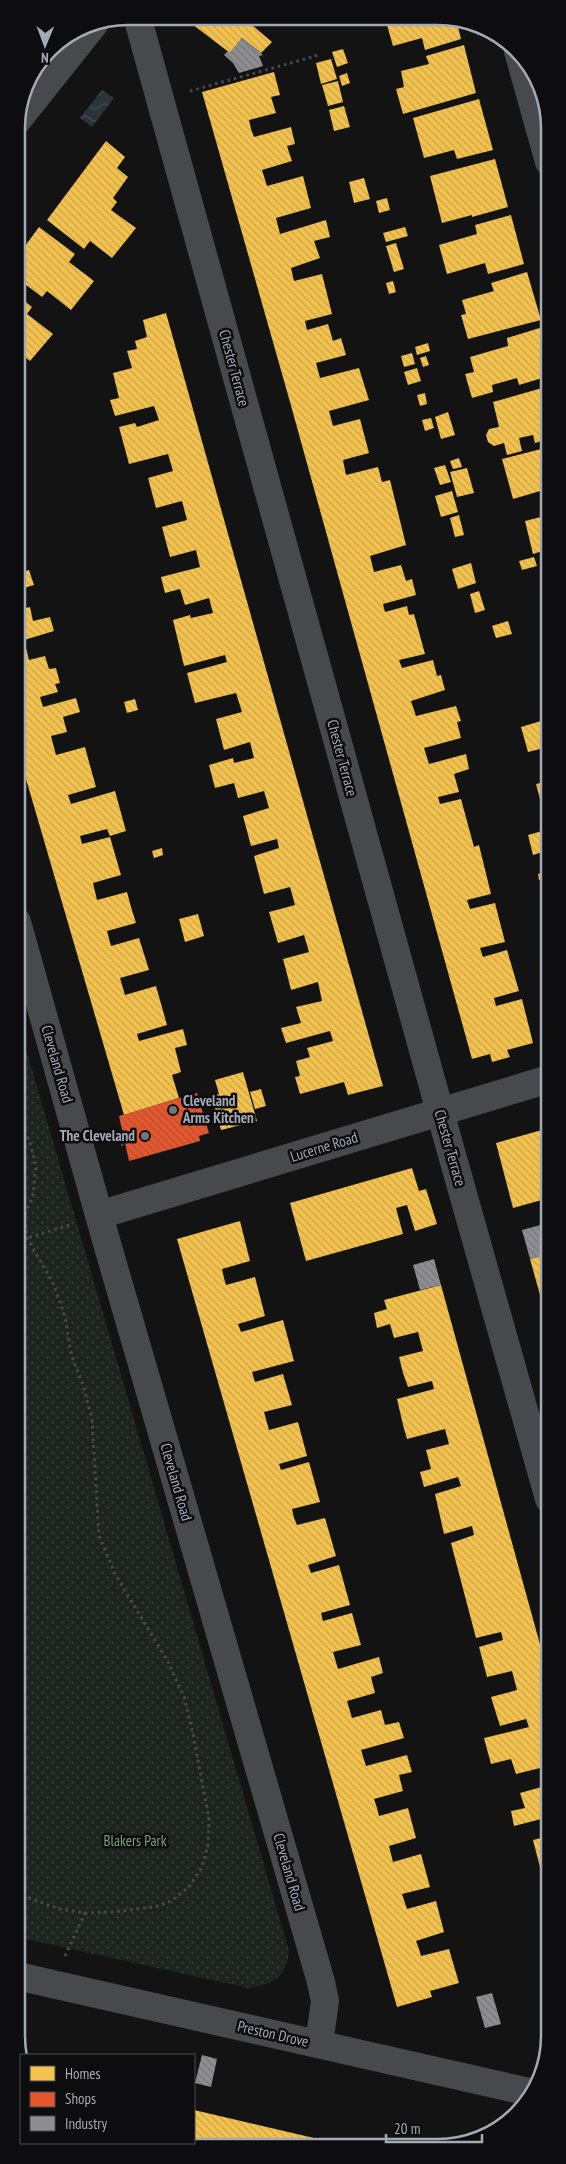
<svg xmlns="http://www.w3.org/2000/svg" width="566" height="2164" viewBox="0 0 566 2164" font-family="'PT Sans Narrow',sans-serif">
<defs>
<pattern id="park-dots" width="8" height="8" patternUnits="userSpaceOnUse" patternTransform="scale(1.25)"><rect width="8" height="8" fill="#1d231d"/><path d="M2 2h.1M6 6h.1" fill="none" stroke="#3b403b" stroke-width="1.8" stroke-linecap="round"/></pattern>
<pattern id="water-waves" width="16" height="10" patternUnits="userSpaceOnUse" patternTransform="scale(1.25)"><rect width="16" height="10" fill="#2a3338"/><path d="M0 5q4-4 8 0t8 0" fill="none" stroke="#464e52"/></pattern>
<pattern id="homes-back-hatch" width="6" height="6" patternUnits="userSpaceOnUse" patternTransform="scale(1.25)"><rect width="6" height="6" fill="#f2c14e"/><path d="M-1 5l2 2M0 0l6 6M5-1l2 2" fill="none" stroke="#cba549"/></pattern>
<pattern id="shops-back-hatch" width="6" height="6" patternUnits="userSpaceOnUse" patternTransform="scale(1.25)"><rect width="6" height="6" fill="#e4572e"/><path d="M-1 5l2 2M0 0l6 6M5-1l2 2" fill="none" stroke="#b74e30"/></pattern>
<pattern id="industry-back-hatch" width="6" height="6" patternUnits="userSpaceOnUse" patternTransform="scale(1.25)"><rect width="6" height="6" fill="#8d8d92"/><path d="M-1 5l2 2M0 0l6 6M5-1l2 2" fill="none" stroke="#76767b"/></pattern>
</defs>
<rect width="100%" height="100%" fill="#131313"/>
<path fill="url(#park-dots)" d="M17 1018 289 1951C286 1978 274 1984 248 1988L17 1937Z"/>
<path fill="url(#water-waves)" d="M102 90 114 98 92 127 80 118Z"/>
<g fill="url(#homes-back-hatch)">
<path d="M198 17H258L252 25 272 42 261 53 242 38 230 53 192 24Z"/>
<path d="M385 18H456L461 39 425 50 422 38 393 46Z"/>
<path d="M464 45 476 93 403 114 396 89 404 87 401 71 429 64 426 56Z"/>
<path d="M343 49 348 63 337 67 332 52Z"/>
<path d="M331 59 337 79 321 84 316 63Z"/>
<path d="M274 72 280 95 271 97 276 113 249 120 251 129 254 137 291 127 295 144 287 146 292 161 262 170 267 186 303 176 311 208 276 218 280 234 326 220 330 237 314 241 320 258 291 268 294 281 322 274 332 314 305 321 307 330 328 324 333 341 341 338 346 355 316 363 320 378 359 368 363 381 369 400 329 411 333 426 360 419 369 453 343 460 346 475 378 467 382 482 390 480 406 545 370 556 374 572 401 565 406 581 412 579 416 595 383 604 385 612 407 606 409 615 414 614 425 654 399 660 402 668 433 660 437 676 441 675 445 690 411 701 416 716 456 706 461 721 457 722 461 738 424 748 429 764 466 754 469 769 454 774 459 792 438 797 440 804 461 799 474 847 479 845 491 894 467 900 470 909 495 903 505 942 480 948 483 957 507 950 519 991 494 998 496 1006 522 999 533 1043 507 1050 510 1057 492 1062 490 1054 472 1059 290 402 202 92Z"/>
<path d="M347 73 350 83 342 86 339 76Z"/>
<path d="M338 81 343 102 328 106 322 85Z"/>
<path d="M479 99 493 150 457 159 454 150 424 158 413 118Z"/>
<path d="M344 106 350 127 334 131 329 110Z"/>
<path d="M106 141 125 157 117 168 128 177 113 198 117 202 111 210 136 228 112 258 90 241 84 249 47 220Z"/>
<path d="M495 159 508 207 472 217V215L442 223 430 176Z"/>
<path d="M364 178 370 199 354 203 349 182Z"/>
<path d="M387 198 390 210 379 213 376 201Z"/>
<path d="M511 215 524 264 488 274 485 263 447 274 439 245 477 234 475 225Z"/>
<path d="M39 227 75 254 69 262 94 281 71 310 47 291 42 297 17 278V257Z"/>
<path d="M405 227 408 236 386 242 383 233Z"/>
<path d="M396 243 404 269 394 272 386 246Z"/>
<path d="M527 272 541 320 468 339 461 315 466 314 462 300 494 291 491 283Z"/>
<path d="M393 281 396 292 389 294 386 283Z"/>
<path d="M17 295 32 307 27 314 53 334 30 361 17 351Z"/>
<path d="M166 313 383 1086 348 1095 344 1082 300 1094 295 1077 300 1076 296 1061 310 1057 307 1048 333 1041 330 1031 286 1043 281 1028 301 1023 296 1007 322 1001 318 982 291 990 287 974 283 959 309 952 304 935 278 943 269 912 295 905 290 887 264 894 254 856 279 848 277 839 251 846 243 816 269 808 264 791 238 798 234 783 215 788 209 765 233 758 234 763 254 758 250 742 224 750 216 719 242 712 236 693 195 703 187 673 227 662 225 655 184 666 173 620 190 615 191 618 213 613 209 598 185 605 180 589 165 593 161 577 200 567 196 550 170 557 162 527 187 520 182 501 156 508 148 478 173 471 168 454 129 464 119 427 135 423 137 427 159 420 154 406 115 416 110 400 119 398 113 373 132 368 127 351 137 349 135 341 147 337 143 320Z"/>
<path d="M543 327 549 353V376L519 385 517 378 492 385 493 392 472 398 465 374 474 372 470 357 508 346 507 338Z"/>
<path d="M428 343 430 351 417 355 415 347Z"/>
<path d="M412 353 415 364 404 367 401 356Z"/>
<path d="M426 356 429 365 423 367 420 358Z"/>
<path d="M417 368 421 381 408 385 404 372Z"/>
<path d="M549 386V439L535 443 533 435 519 438 522 451 507 455 504 443 494 446 488 442 486 435 489 429 499 427 493 402Z"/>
<path d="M425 393 427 404 420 406 417 395Z"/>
<path d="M448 412 455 435 441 439 435 417Z"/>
<path d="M431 418 434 428 425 431 422 420Z"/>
<path d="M549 447V494L547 489 513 499 502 459Z"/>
<path d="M459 458 462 467 453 469 450 461Z"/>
<path d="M445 465 451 482 440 485 434 468Z"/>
<path d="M467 468 474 493 457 497 450 472Z"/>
<path d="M452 491 458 512 441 517 435 496Z"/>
<path d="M459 515 464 535 455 537 450 518Z"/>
<path d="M549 515V549L533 554 525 521Z"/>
<path d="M534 557 537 566 522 570 519 561Z"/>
<path d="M17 562 20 573 29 570 34 585 17 590Z"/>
<path d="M471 563 476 583 458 589 452 569Z"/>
<path d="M549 579V611H548L541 581Z"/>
<path d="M479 591 485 610 475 613 470 594Z"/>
<path d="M30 607 33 621 50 617 54 631 24 640 29 660 45 656 49 669 56 668 60 683 55 684 58 692 40 697 43 707 76 698 80 712 63 717 67 732 51 736 56 755 85 747 89 762 96 787 68 795 71 804 115 791 126 831 110 836 107 829 80 836 82 844 110 837 121 875 93 883 97 900 127 892 131 907 136 923 107 931 111 946 139 938 149 970 120 978 125 995 156 986 167 1025 137 1034 139 1041 183 1029 187 1045 175 1048 181 1072 172 1075 179 1098 124 1115 17 748V610Z"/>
<path d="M508 621 512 634 496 638 492 626Z"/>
<path d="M135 699 138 710 127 713 124 702Z"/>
<path d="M541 721 548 747 528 752 521 727Z"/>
<path d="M549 781V808L543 810 536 784Z"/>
<path d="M546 830 549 850 533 855 528 835Z"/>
<path d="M162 848 163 855 154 858 152 851Z"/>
<path d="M549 872V878L539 880 538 874Z"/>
<path d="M198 914 204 936 185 942 179 919Z"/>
<path d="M243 1072 257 1121 221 1130 211 1096 219 1094 215 1080Z"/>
<path d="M261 1089 266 1106 255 1109 250 1092Z"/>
<path d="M549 1128V1198L513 1208 496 1143Z"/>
<path d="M412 1168 419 1191 426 1189 437 1224 415 1231 407 1205 396 1208 403 1234 306 1261 290 1203Z"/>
<path d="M240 1221 250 1261 222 1269 224 1278 226 1285 255 1277 265 1316 238 1324 241 1332 283 1320 294 1361 252 1372 255 1382 283 1374 292 1405 264 1412 269 1430 298 1422 307 1456 279 1464 281 1470 309 1462 320 1502 292 1509 294 1518 297 1525 325 1518 336 1556 308 1565 311 1573 339 1565 350 1605 321 1613 323 1621 352 1613 361 1645 333 1652 338 1669 379 1657 383 1673 371 1677 375 1693 347 1701 352 1718 381 1710 385 1725 399 1722 404 1738 361 1750 366 1766 407 1755 412 1772 399 1775 403 1791 374 1799 377 1808 379 1816 408 1808 416 1838 389 1846 393 1862 421 1854 430 1887 402 1894 407 1909 436 1901 444 1932 416 1941 419 1949 421 1956 449 1949 459 1983 430 1991 432 1997 397 2007 177 1239Z"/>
<path d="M549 1254V1327L530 1259Z"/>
<path d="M441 1285 549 1677V1817L514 1826 511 1811 525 1808 520 1793 545 1786 542 1777 540 1768 516 1774 511 1759 491 1764 484 1738 529 1727 526 1719 500 1726 491 1697 517 1690 512 1671 487 1677 479 1647 503 1640 501 1632 476 1638 457 1566 451 1543 474 1535 472 1526 444 1534 435 1494 461 1486 458 1477 424 1487 420 1472 431 1469 426 1450 449 1444 445 1429 407 1439 403 1425 397 1399 434 1389 432 1381 408 1387 403 1373 399 1357 423 1351 418 1332 394 1338 390 1324 377 1328 374 1313 387 1309 384 1300Z"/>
<path d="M549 1836V1868L541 1871 533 1840Z"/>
<path d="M194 2110 348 2146H141L133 2144V2146H106L101 2143H194Z"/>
</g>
<path fill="url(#shops-back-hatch)" d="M197 1093 209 1133 199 1136 200 1141 129 1161 119 1116Z"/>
<g fill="url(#industry-back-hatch)">
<path d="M242 38 263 55 259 56 263 66 239 73 233 63 224 55 228 51 230 53Z"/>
<path d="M548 1223 549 1254 530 1259 522 1230Z"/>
<path d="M434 1259 441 1285 420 1290 413 1265Z"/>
<path d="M492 1993 501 2024 485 2028 476 1997Z"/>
<path d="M202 2055 217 2059 211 2087 195 2083Z"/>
</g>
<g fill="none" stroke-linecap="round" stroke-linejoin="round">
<g stroke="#494a4e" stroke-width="3" stroke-dasharray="2.5 4" stroke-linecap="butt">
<path d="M190 91 316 56 315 52"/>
<path d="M17 1113 29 1140 36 1165 33 1196 24 1217 27 1238 53 1283 65 1316 71 1354 83 1385 92 1419 99 1536 115 1574 168 1662 184 1697 193 1734 209 1819 208 1845 202 1867 189 1887 171 1901 159 1906 114 1912 85 1913 60 1909 17 1894"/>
<path d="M121 1145 125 1144"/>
<path d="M17 1241 70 1225"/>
<path d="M65 1956 85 1913"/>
</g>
<g stroke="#47494c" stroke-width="28">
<path d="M137 16 447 1137 549 1499"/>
<path d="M518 51 549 162"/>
<path d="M17 121 95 23"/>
<path d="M17 922 106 1240 321 1982 325 2001 319 2044"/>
<path d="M99 1215 549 1079"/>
<path d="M17 1976 529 2092"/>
</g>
</g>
<g fill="#71757c" stroke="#0d0d0f" stroke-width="2">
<circle cx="173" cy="1110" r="5"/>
<circle cx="145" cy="1136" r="5"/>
</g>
<g text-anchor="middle" stroke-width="5" stroke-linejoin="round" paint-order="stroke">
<g font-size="15" fill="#a4aab4" stroke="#0d0d0f">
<text transform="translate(234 368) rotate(75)" y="5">Chester Terrace</text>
<text transform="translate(342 758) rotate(75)" y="5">Chester Terrace</text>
<text transform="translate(57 1064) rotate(74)" y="5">Cleveland Road</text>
<text transform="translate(324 1147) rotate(-17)" y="5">Lucerne Road</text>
<text transform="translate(450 1148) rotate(74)" y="5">Chester Terrace</text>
<text transform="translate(176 1482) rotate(74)" y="5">Cleveland Road</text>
<text transform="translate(289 1872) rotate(74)" y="5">Cleveland Road</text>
<text transform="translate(273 2034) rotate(13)" y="5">Preston Drove</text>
</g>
<g font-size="15" font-weight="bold" fill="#a4aab4" stroke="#0d0d0f" text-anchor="start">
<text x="183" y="1106">Cleveland<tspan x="183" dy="17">Arms Kitchen</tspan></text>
<text x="135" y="1141" text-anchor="end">The Cleveland</text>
</g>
<g font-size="15" fill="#7c9f7b" stroke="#0d0d0f">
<text x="135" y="1846">Blakers Park</text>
</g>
</g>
<path d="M0 0H566V2164H0ZM128 25H438A103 103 0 0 1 541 128V2036A103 103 0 0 1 438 2139H128A103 103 0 0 1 25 2036V128A103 103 0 0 1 128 25Z" fill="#0d0d0f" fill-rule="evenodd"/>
<path fill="none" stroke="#a4aab4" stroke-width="2.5" d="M128 25H438A103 103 0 0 1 541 128V2036A103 103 0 0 1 438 2139H128A103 103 0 0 1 25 2036V128A103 103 0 0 1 128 25Z"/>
<rect x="20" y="2054" width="175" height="90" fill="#0d0d0f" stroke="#494c51"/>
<rect x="30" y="2066" width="25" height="15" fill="#f2c14e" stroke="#494c51"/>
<text x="65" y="2079" font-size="15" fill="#a4aab4">Homes</text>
<rect x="30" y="2092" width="25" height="15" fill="#e4572e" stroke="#494c51"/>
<text x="65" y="2104" font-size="15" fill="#a4aab4">Shops</text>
<rect x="30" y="2116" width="25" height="15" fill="#8d8d92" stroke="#494c51"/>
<text x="65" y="2129" font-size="15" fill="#a4aab4">Industry</text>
<g transform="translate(45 45) rotate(181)" stroke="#0d0d0f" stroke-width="4" paint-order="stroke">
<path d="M0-4L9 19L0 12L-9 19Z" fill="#a4aab4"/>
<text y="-8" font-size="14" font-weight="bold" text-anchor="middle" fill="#a4aab4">N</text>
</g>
<path d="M386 2134v8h96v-8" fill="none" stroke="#a4aab4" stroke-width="2.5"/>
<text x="394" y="2134" font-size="15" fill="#a4aab4" stroke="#0d0d0f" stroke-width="4" paint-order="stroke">20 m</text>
</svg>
